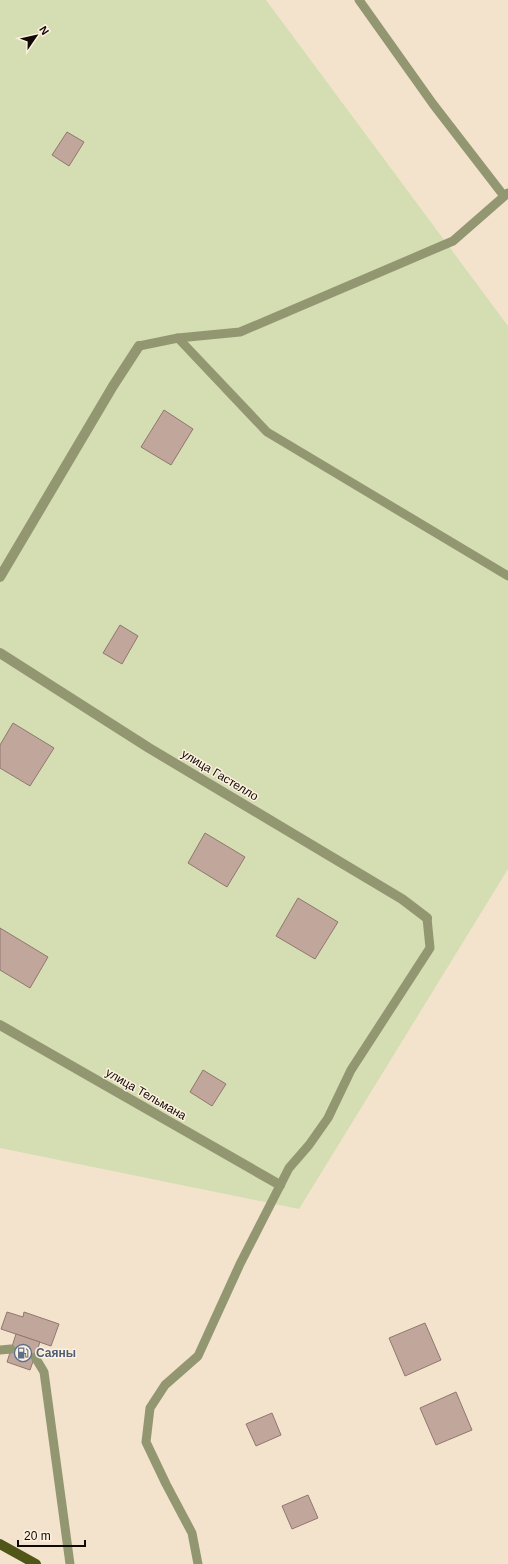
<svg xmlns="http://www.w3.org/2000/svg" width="508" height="1564" viewBox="0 0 508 1564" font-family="Helvetica,sans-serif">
<rect width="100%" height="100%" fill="#f3e3cd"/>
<path fill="#d4deb2" d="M0 0H266L508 326V869L299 1209 0 1148Z"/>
<g fill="#c1a69c" stroke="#90776e">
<path d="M67 132 84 142 69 166 52 155Z"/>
<path d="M164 410 193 429 171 465 141 447Z"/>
<path d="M120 625 138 636 122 664 103 653Z"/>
<path d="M13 723 54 748 30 786 0 768V745Z"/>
<path d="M205 833 245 857 227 887 188 863Z"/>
<path d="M298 898 338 922 315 959 276 936Z"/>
<path d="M0 928 48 957 30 988 0 970Z"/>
<path d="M203 1070 226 1084 212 1106 190 1092Z"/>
<path d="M7 1312 23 1317 24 1312 59 1324 51 1346 1 1329Z"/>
<path d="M425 1323 441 1360 405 1376 389 1338Z"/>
<path d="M16 1334 40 1342 30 1370 7 1362Z"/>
<path d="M456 1392 472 1430 436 1445 420 1408Z"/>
<path d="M272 1413 281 1435 256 1446 246 1424Z"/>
<path d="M308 1495 318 1518 292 1529 282 1506Z"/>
</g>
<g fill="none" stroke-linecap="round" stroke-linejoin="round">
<g stroke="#929771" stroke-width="9">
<path d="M359 0 433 104 504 196"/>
<path d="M178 338 267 432 508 576"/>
<path d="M139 346 178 338 240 332 453 241 508 193"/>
<path d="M0 1350 11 1349"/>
<path d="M35 1357 44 1372 70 1564"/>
<path d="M198 1564 192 1533 166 1484 146 1442 150 1408 165 1385 198 1356 240 1264 289 1168 309 1145 328 1118 351 1070 430 948 427 918"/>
</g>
<g stroke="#929771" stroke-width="10">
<path d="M0 577 113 386 139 346"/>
<path d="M0 653 149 748 402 899 427 918"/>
<path d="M0 1025 280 1185"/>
</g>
<path stroke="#505518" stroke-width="10" d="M0 1544 36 1564"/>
</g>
<defs>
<g id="fuel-ring" transform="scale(0.9)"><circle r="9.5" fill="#fef0df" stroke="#5c6f8a" stroke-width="1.5"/><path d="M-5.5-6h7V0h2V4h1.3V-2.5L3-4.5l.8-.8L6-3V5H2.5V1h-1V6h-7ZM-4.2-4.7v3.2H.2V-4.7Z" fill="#5c6f8a"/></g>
</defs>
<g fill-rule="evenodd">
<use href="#fuel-ring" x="23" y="1353"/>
</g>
<g text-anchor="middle" stroke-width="3" stroke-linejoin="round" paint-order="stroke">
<g font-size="12" fill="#0f0a04" stroke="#fef0df">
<text transform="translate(220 775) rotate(31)" y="4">улица Гастелло</text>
<text transform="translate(146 1094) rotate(30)" y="4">улица Тельмана</text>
</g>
<g font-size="12" font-weight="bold" fill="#4e5e75" stroke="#fef0df" text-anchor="start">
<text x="36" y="1357">Саяны</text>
</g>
</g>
<g transform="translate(36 36) rotate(56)" stroke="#fef0df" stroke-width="3" paint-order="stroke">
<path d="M0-3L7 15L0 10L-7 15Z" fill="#0f0a04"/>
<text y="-6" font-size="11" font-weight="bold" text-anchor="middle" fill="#0f0a04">N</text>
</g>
<path d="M18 1540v6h67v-6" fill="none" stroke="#0f0a04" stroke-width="2"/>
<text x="24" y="1540" font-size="12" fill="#0f0a04" stroke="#fef0df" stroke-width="3" paint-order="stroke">20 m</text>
</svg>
